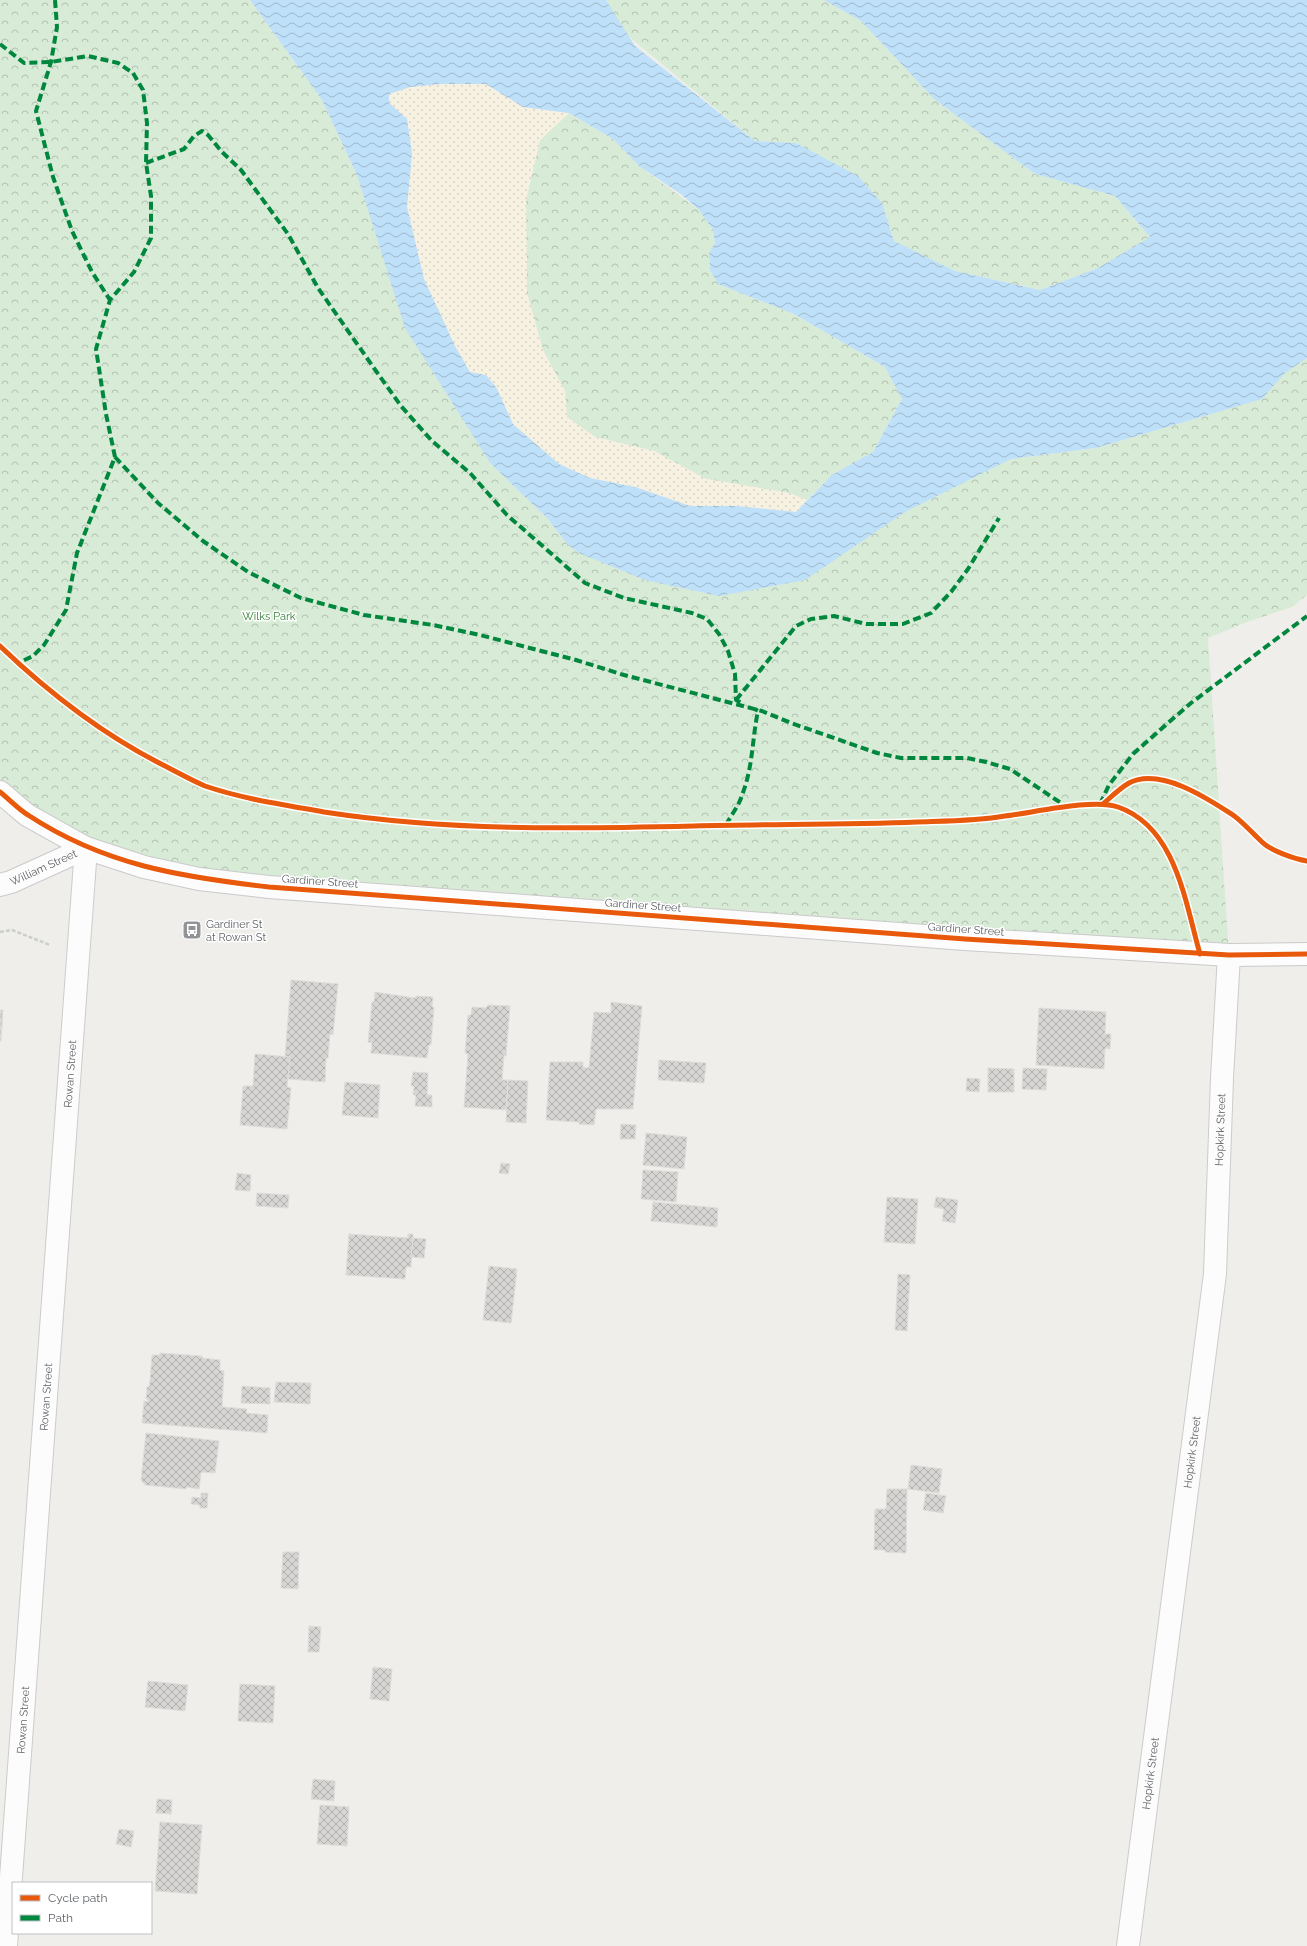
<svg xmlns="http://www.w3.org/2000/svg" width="1307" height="1946" viewBox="0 0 1307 1946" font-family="Raleway,sans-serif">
<defs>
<pattern id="forest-crowns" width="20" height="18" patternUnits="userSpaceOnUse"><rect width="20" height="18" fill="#d8ebd6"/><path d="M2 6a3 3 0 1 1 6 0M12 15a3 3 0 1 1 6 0" fill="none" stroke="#b2c2b1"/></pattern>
<pattern id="sand-dots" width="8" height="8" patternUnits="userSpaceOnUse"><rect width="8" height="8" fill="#f6f1e1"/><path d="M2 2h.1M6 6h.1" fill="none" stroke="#d5d1c4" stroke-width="1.8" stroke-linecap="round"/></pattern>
<pattern id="water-waves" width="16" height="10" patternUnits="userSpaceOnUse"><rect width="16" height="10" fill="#bfe0f9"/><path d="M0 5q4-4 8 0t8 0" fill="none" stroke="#9eb9cd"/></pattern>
<pattern id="building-cross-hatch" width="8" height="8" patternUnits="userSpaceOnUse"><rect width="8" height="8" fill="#d6d5d3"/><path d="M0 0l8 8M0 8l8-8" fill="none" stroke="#b1b0af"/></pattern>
</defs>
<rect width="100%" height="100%" fill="#efeeea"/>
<g fill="url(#forest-crowns)">
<path d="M0 0H250L322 100 491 464 548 519 568 545 579 553 905 512 1011 459 1096 448 1261 399 1285 373 1307 358V595L1292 607 1247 622 1208 638 1229 955 144 867 0 792Z"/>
<path d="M606 0H824L861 21 934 99 1035 174 1115 196 1151 238 1098 268 1040 290 955 271 894 241 882 203 796 143 755 141 628 36Z"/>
<path d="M569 113 613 139 639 166 699 210 713 230 715 243 709 253 710 270 718 284 794 314 885 367 902 399 873 452 832 475 807 500 789 493 706 479 654 451 595 437 567 417 565 391 543 350 527 293 526 200 540 140Z"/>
</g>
<path fill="url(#sand-dots)" d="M440 84H486L523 107 569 113 540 140 526 200 527 293 543 350 565 391 567 417 595 437 654 451 706 479 789 493 807 500 796 512 736 506H690L635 487 590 478 559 464 513 424 496 387 486 375 470 372 455 346 424 279 407 207 412 153 407 119 389 103V94L410 87Z"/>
<path fill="url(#water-waves)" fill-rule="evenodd" d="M250 0H606L635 46 755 141 796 143 858 176 882 203 894 241 955 271 1040 290 1098 268 1150 237 1115 196 1035 174 934 99 861 21 824 0H1307V358L1285 373 1262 399 1096 448 1011 459 905 512 805 580 719 596 645 580 579 553 568 545 548 519 491 464 405 328 357 175 322 100ZM440 84H486L523 107 569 113 613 139 639 166 682 195 699 210 713 230 715 243 709 253 710 270 718 284 794 314 885 367 902 399 873 452 832 475 796 512 736 506H690L635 487 590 478 559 464 513 424 496 387 486 375 470 372 455 346 424 279 407 207 412 153 407 119 389 103V94L410 87Z"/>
<g fill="url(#building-cross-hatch)" stroke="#deddd9">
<path d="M291 980 338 984 333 1035 330 1034 328 1058H326L325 1082 288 1079 290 1057 285 1056Z"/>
<path d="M375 992 415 998 416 996 433 997 432 1007H434L431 1045H429L427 1058 371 1053 372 1043 368 1042 372 1002H374Z"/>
<path d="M611 1002 642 1006 633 1109H596L594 1125 579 1124V1122L546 1120 550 1062H583V1067L589 1068 594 1012 611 1013Z"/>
<path d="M488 1005 510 1006 506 1056 504 1055 502 1080H508L506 1110 464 1107 468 1054 465 1053 468 1015H471L472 1007 486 1008Z"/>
<path d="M1039 1008 1106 1012 1105 1034H1111L1110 1049 1105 1048 1104 1069 1036 1065Z"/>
<path d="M0 1010H3L1 1041H0Z"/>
<path d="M255 1054 290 1057 287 1087 291 1088 287 1129 240 1125 243 1086H253Z"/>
<path d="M659 1060 706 1063 704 1083 658 1080Z"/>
<path d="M988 1068 1014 1069V1092H988Z"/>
<path d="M1023 1068 1047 1069 1046 1090 1022 1089Z"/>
<path d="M413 1072 428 1073 427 1095H432V1107L415 1106 416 1096 413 1094 414 1086H411Z"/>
<path d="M967 1078 980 1079 979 1092 966 1091Z"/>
<path d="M508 1080 528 1081 526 1123 506 1122Z"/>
<path d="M345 1082 380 1085 378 1118 342 1115Z"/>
<path d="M621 1124 636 1125 635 1139H620Z"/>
<path d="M646 1133 687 1137 684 1169 643 1165Z"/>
<path d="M501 1163 510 1164 508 1174 499 1173Z"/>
<path d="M643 1170 678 1172 676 1202 641 1199Z"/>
<path d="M237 1173 251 1175 250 1191 235 1190Z"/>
<path d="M257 1193 289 1195 288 1208 256 1206Z"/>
<path d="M887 1197 918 1199 915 1244 884 1242Z"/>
<path d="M936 1197 958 1200 955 1223 942 1221 944 1209 934 1207Z"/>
<path d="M653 1202 718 1208 717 1227 651 1221Z"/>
<path d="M349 1234 408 1238V1234H413L411 1267H406L405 1279 346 1275Z"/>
<path d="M413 1238 426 1239 424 1258 411 1257Z"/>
<path d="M489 1266 517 1269 511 1323 483 1320Z"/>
<path d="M898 1274 910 1275 907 1331 895 1330Z"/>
<path d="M160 1353 202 1356V1358L220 1360V1370L224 1371 222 1407 247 1409 246 1413 268 1415 267 1433 142 1423 144 1401 148 1402V1399H146L147 1387H149L150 1381 152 1355H160Z"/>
<path d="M276 1382 311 1383 310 1404 274 1402Z"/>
<path d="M242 1386 270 1388V1404L241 1403Z"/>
<path d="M146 1433 219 1441 215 1473 201 1472 199 1489 187 1487 186 1489 145 1485 141 1480Z"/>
<path d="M911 1465 942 1469 939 1493 908 1489Z"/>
<path d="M887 1489H907L906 1553 885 1552V1550H874L875 1509H886Z"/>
<path d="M201 1493H208L207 1508H200V1505L191 1504 192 1497 201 1498Z"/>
<path d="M926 1493 946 1496 943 1513 923 1510Z"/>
<path d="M283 1552H299L298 1589 281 1588Z"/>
<path d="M309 1626 321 1627 319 1652H308Z"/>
<path d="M373 1667 392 1669 389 1701 370 1699Z"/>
<path d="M148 1681 188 1685 185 1711 145 1707Z"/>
<path d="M240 1684 275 1686 273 1723 238 1721Z"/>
<path d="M313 1779 335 1781 334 1801 311 1799Z"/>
<path d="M157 1799 172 1800 171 1814 156 1813Z"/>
<path d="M320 1805 349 1807 347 1846 317 1844Z"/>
<path d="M160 1822 202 1825 197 1894 155 1891Z"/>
<path d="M119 1829 134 1831 131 1847 116 1844Z"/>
</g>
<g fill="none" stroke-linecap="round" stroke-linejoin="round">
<g stroke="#cbcccc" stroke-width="24">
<g id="street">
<path d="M0 792 27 815 86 848 6 1946"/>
<path id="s1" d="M1128 1946 1215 1274 1222 1078 1229 955"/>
</g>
</g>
<g stroke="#cacacb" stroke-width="24">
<g id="secondary">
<path id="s2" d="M0 885 11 882 86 848 144 867 199 879 269 887 965 939 1229 955 1307 954"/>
</g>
</g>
<path stroke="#cacfcc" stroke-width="2.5" stroke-dasharray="4 2" stroke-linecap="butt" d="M0 932 12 930 50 945"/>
<use href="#street" stroke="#fdfcfc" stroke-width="22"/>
<use href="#secondary" stroke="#fdfcfc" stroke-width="22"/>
<g stroke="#00873e" stroke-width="4" stroke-dasharray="8 4" stroke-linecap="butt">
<path d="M55 0 57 27 51 62 36 111 53 177 72 231 92 272 110 300"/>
<path d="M0 44 24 63 51 62 88 56 118 63 133 73 143 90 147 123 146 163 151 196V238L134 272 110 300 96 349 106 414 115 457 77 553 66 610 44 645 33 656 18 663"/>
<path d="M146 163 184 149 194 136 202 131 208 135 222 152 241 170 288 234 318 288 376 371 401 406 432 441 470 473 507 515 585 583 624 598 692 613 707 619 719 634 728 651 735 674 736 700 744 704"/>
<path d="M115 457 158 503 203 541 248 572 301 598 364 615 433 625 480 635 576 660 624 675 762 711 791 723 877 753 901 758H967L986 762 1010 769 1067 807"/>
<path d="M736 700 796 626 811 619 834 616 866 624H903L931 613 951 592 968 569 999 518"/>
<path d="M1100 804 1109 785 1133 754 1160 730 1191 703 1307 616"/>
<path d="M726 825C731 815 739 806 742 795 753 768 752 739 758 711L755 709"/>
</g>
<g stroke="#fff" stroke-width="8">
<g id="cycleway">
<path d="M0 646C49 693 102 734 163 765 177 772 191 780 205 786 243 799 285 805 324 812 447 831 571 829 694 826 769 824 843 825 917 822 946 821 976 821 1005 816 1032 813 1094 798 1118 807 1176 827 1185 902 1200 954"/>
<path d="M0 792C9 799 18 809 28 815 104 865 181 877 269 887L965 939 1229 955 1307 954"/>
<path d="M1103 804C1111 797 1120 788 1129 783 1160 767 1207 798 1233 815 1244 823 1252 833 1262 842 1271 851 1295 859 1307 861"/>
</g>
</g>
<use href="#cycleway" stroke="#e8590c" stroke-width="5"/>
</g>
<defs>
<g id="bus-square" transform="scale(1)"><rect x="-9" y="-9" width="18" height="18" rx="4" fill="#919496" stroke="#fff"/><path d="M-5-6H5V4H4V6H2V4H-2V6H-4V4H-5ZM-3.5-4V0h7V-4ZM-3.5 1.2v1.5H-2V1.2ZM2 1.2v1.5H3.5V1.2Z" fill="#fff"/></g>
</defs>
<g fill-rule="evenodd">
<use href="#bus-square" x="192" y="930"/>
</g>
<g text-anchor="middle" stroke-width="3" stroke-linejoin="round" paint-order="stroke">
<g font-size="11" fill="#348238" stroke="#fff">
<text x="269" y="620">Wilks Park</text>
</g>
<g font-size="11" fill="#5f6368" stroke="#fff">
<text dy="4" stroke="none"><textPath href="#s2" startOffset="47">William Street</textPath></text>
<text transform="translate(320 881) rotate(4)" y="4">Gardiner Street</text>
<text transform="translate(643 905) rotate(4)" y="4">Gardiner Street</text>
<text transform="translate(966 929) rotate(4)" y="4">Gardiner Street</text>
<text transform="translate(70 1074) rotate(-86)" y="4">Rowan Street</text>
<text dy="4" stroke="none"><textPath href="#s1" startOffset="822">Hopkirk Street</textPath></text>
<text transform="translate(46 1397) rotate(-86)" y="4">Rowan Street</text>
<text dy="4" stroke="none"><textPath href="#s1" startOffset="498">Hopkirk Street</textPath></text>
<text transform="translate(23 1720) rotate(-86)" y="4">Rowan Street</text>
<text dy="4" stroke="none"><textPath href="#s1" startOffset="174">Hopkirk Street</textPath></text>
</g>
<g font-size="11" fill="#5f6368" stroke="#fff" text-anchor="start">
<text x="206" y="928">Gardiner St<tspan x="206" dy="13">at Rowan St</tspan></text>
</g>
</g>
<rect x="12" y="1882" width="140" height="52" fill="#ffffff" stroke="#bfc1c3"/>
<rect x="20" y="1895" width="20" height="6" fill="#e8590c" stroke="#bfc1c3"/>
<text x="48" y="1902" font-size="12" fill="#5f6368">Cycle path</text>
<rect x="20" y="1915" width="20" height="6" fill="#00873e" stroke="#bfc1c3"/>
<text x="48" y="1922" font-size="12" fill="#5f6368">Path</text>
</svg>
